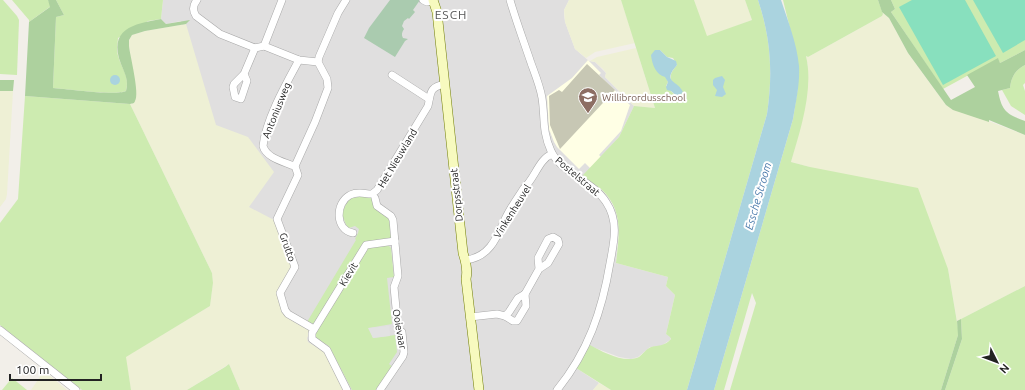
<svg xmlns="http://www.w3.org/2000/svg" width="1025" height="390" viewBox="0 0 1025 390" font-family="Ubuntu,sans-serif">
<rect width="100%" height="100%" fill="#f2efe9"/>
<path fill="#e0dfdf" d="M163 0H569L564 10V15L565 22 575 49 589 61 595 62 606 73 605 77 634 106 619 137 584 176 601 189 608 197 616 211 619 227 616 263 668 277 666 286 675 295 666 334 671 337 670 340 661 346 650 347 638 357 631 359 619 357 590 346 576 368 599 383 593 390H317L239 209 181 21 166 24 161 19Z"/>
<path fill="#ffffe5" d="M588 60 601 73 599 75 630 105 621 131 599 155 602 158 592 170 585 163 579 169 557 147 554 142 549 129 547 96 572 78Z"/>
<path fill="#c7c7b4" d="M587 64 615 90 560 149 550 125 549 96 559 90 562 92Z"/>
<g fill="#eef0d5">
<path d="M569 0H621L635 43 595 52 586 58 575 49 565 22 564 10Z"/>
<path d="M694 0H745L752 20 706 37Z"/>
<path d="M882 12 889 18 908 53 921 71 946 105 1025 135V286L957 321 948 269 810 167 791 162 798 136 808 80V66L806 56 808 57 882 16 883 14Z"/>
<path d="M186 24 216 125 248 137 274 172 249 207 274 220 292 268 278 293 284 313 307 328 310 332 307 338 308 342 324 352 344 390H240L229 364 187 390H131L125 357 210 306 213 283 212 273 130 104 134 103 131 63 129 46V40L132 35 145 31Z"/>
<path d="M636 48 655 108 634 106 605 77 606 73 603 69 595 62 590 61 597 57Z"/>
<path d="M0 91H13L7 194 6 199 0 207Z"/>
<path d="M44 371 67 390H31Z"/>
<path d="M599 383 611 390H593Z"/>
</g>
<g fill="#cdebb0" fill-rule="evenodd">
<path d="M0 0H3L17 16 19 20 17 75 0 74Z"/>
<path d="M12 0H48L51 6 29 22V20Z"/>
<path d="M56 0H163L161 19 148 21 118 38C118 41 117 45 117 48 117 64 131 74 126 91 115 96 68 89 53 88L56 17 64 15Z"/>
<path d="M621 0H694L707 36 752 20 745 0H758C771 39 773 74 767 114L687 390H611L576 368 590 345C603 352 624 364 639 357 643 354 646 349 651 347 659 345 665 346 671 339L670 337 666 334 675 295 666 286 668 277 616 263C619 235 624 210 601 189 595 184 588 181 583 175L619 137 634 106 655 108ZM655 50H660L667 57 673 58 677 65C667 76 669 82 681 89L674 94 666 86 668 82Z"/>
<path d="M783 0H878L883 14 882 16 808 57 806 56C814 89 800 131 791 162L810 167 918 188 948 269 958 328V335L941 390H730L756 303 752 293 724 390H714L793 119 798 87 797 57Z"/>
<path d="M891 0H1025V50L1000 63 998 59 943 89 891 12 895 9Z"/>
<path d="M1025 65V83L1023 85 1025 91V115L1011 106 1002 90 1010 88C1011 78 1015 70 1025 65Z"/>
<path d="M25 96 130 104 212 273 213 283 210 306 126 357 131 390H82L0 325V223L18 199Z"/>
<path d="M352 197 353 198 358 197H371L390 218 391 237 388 240 364 242 315 323 311 324 307 322 356 240 355 239 358 233 359 229 355 226 349 228 347 227 343 217 341 216 345 206 348 201 347 199Z"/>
<path d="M388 245 391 248 394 277 387 278 392 324 369 328 373 338 395 335 397 352 389 364 393 367 378 390H352L331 350 329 346 315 338V334L366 248Z"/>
<path d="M1025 286V390H945L962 339 961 319Z"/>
<path d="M229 364 240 390H187L225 367Z"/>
<path d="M12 378 27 390H2Z"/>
</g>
<g fill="#add19e">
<path d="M48 0H56L64 15 56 17 53 88C67 89 116 96 126 91 129 81 125 74 121 64 108 29 133 24 161 19L166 24 190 20 186 24 145 31 132 35 129 40V46C130 56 140 94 135 101 134 104 133 103 130 104L25 96 29 22 50 7Z"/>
<path d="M878 0H891L895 9 891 12 951 100 975 87 967 75 998 58 1000 63 1025 50V65C1015 70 1011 78 1010 88L998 91C1002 111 1006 114 1025 121V135L989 120V122L953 110 946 105 908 53 889 18 882 12Z"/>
<path d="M0 80H14L13 91H0Z"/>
<path d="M961 319 962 339 945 390H941L958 335 957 321Z"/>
</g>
<path fill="#aacbaf" d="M390 0H420L413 10 415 12 409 19 408 18 404 21 402 26 404 29C402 32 401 35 403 38L408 39 405 41 395 57 364 38 369 28Z"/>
<g fill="#88e0be">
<path d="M912 0H965L996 56 943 85 899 7Z"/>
<path d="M973 0H1025V40L1003 53Z"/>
</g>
<path fill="#e2e2e2" d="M389 326 390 336 373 338 368 328Z"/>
<g fill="#aad3df">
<path d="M758 0H781C788 21 797 44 799 66 800 84 796 101 793 119L714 390H687L767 114C773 74 771 39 758 0Z"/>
<path d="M655 50H660L667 57 676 61 677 65C661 83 678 80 683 92L680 95 677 96 671 91 667 90 666 87 668 82 665 77C656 75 652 64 651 55Z"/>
<circle cx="115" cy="80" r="5"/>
<path d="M722 76 725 80 723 87 726 94 722 97 715 96 717 90 713 85V80L715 78Z"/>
</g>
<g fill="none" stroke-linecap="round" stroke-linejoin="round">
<g stroke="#a9a9a9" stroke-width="8">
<g id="street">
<path d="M197 0C193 5 192 10 196 16L220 34 255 48 264 46 299 60 318 62"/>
<path d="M423 0 427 2 433 1"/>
<path d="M510 0C516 21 524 42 531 63 535 74 540 86 542 98 545 118 542 131 551 151 561 173 593 181 606 202 619 221 614 242 610 263 602 311 588 352 557 390"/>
<path d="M264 46 282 0"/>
<path d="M244 74 247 81 241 99 235 97 233 87 234 84 244 74 255 48"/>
<path d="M392 75 429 99"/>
<path d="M295 166 291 165C281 161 266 157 263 146 266 119 286 84 299 60"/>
<path d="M375 198 377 206 391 216 393 220 398 276 394 287 398 329 402 332 404 352 403 356 380 390"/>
<path d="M353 233C335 230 335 203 350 195 358 191 364 194 372 194L377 190 428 106C431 93 429 87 445 84"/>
<path d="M466 260C490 257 497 237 506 217 511 207 518 197 524 188 535 178 539 159 552 154"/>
<path d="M505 316 513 321H517L526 306 525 294"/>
<path d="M470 317 497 314 505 316 509 312 518 298 525 294 539 269 548 263 559 244 558 240 553 237 548 239 538 258 539 269"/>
<path d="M314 329 288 314 285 310 280 293 295 267 277 219 298 175 295 166 315 122 328 88 327 79 318 62 319 57 338 13 346 0"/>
<path d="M0 330 76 390"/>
<path d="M347 390 327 350 312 339V333L366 245 395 241"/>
</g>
</g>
<g stroke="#707d05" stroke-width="10">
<path id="secondary" d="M433 0 437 12 463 253C466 262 468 270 466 279L479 390"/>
</g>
<use href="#street" stroke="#fff" stroke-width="7"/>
<use href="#secondary" stroke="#f7fabf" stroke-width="9"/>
</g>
<defs>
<g id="school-pin" transform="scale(1)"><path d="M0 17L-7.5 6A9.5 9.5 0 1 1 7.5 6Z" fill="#8d6e63" stroke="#fff"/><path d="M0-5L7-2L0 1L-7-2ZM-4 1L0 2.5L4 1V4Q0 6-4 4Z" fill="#fff"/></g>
</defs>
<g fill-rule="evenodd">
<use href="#school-pin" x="588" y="97"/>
</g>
<g text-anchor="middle" stroke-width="4" stroke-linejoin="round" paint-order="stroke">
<g font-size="10" fill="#785e54" stroke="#fff" text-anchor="start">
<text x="602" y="101">Willibrordusschool</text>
</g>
<g font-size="10" fill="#222" stroke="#fff">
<text transform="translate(276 110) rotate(-68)" y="4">Antoniusweg</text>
<text transform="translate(397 158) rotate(-59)" y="4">Het Nieuwland</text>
<text transform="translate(578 176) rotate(40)" y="4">Postelstraat</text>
<text transform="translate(456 195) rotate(-96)" y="4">Dorpsstraat</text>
<text transform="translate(512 211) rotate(-58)" y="4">Vinkenheuvel</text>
<text transform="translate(288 247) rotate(70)" y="4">Grutto</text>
<text transform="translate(348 274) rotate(-59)" y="4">Kievit</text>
<text transform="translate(400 329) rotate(80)" y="4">Ooievaar</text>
</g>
<g font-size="11" font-style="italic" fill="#4a7aab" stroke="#fff">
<text transform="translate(758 196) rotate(-74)" y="4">Essche Stroom</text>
</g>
<g font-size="12" letter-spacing="1" fill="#555" stroke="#fff">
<text x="451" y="19">ESCH</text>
</g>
</g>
<g transform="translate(997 362) rotate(132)" stroke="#ffffff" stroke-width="3" paint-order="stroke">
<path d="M0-3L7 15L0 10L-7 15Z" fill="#222222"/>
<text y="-6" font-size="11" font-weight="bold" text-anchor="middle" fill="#222222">N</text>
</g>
<path d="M10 374v6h91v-6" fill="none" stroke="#222222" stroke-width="2"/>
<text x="16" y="374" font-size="12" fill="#222222" stroke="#ffffff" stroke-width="3" paint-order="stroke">100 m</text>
</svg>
